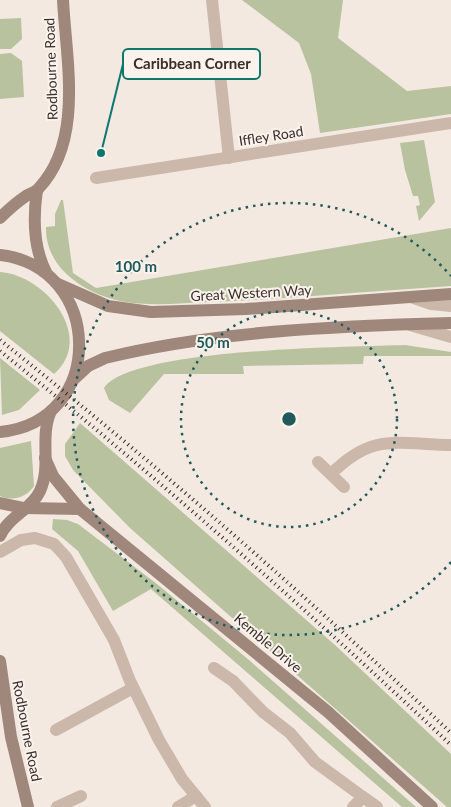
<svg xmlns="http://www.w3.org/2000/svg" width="451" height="807" viewBox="0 0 451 807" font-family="Lato,sans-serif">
<rect width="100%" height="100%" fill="#f3e9e0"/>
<g fill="#b9c29f">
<path d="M242 0H343L338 38 407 91 451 86V114L320 133 311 74 299 43Z"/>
<path d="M21 18 22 39 11 49H0V19Z"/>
<path d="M11 53 22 61 24 97 0 99V54Z"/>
<path d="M424 140 435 202 419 221 416 206 420 205 418 196H413L405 170 400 143Z"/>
<path d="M61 200H63L73 273 96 288 451 228V286C371 291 291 299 211 302 181 303 150 307 120 301 84 293 45 268 46 227L55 226V214Z"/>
<path d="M0 272C45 275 96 337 54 374L0 331Z"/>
<path d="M405 345 451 352V356H364L363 364 243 366 244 374H164L130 413 109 400 104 388C131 348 352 347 405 345Z"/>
<path d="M0 358 40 390 19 410 2 415Z"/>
<path d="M80 423 335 645 451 754V807H447L130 528 73 470 65 456V444Z"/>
<path d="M31 441 34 486C27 497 12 502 0 496V448Z"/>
<path d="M53 519 67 520 78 524 157 584 249 660 416 807H402L151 589 113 611 78 551 52 529Z"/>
</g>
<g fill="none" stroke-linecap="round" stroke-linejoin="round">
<g stroke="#cbb8ab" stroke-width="12">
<path d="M212 0 229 158"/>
<path d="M96 178 451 123"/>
<path d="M411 297 431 304 451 306"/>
<path d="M410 325 451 337"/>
<path d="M318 462 344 487"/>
<path d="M331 474C373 432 397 444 451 445"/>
<path d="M0 552 21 540 35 538 54 544 66 557 114 640 130 681 159 740 182 779 205 807"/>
<path d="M214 668 233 681 263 712 290 733 315 762 363 797"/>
<path d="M56 730 133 688"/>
<path d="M57 807 81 796"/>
<path d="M178 807 196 796"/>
<path d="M353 807 363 797 377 807"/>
</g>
<g stroke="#9f877c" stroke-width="12">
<path d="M37 190C33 218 33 247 46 272"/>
<path d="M0 218C8 210 17 202 26 196 31 193 36 192 39 188 84 140 66 60 63 0"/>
<path d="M0 255C104 267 107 422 0 432"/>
<path d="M58 284 108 306 151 312 246 309 451 294"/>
<path d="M74 379 88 366 105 358C214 331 339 326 451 323"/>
<path d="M45 458 53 476 80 509 328 712 432 807"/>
<path d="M0 503 24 508 80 509"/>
<path d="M0 536C8 517 32 509 40 491 52 465 39 437 51 411"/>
<path d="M0 661 11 737 28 807"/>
</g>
<g stroke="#392e2a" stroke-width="4" stroke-dasharray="1 4" stroke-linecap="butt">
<path d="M0 340C156 464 307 596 451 733"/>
<path d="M0 351C156 476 305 608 451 745"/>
</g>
</g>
<g fill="none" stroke="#205a5b" stroke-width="2.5" stroke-dasharray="2.5 5">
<circle cx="289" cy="419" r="108"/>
<path d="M451 562A216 216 0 1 1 451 276"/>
</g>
<g text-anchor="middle" stroke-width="4" stroke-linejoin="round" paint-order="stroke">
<g font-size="14" fill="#392e2a" stroke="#faf3ec">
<text transform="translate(51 69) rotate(-92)" y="5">Rodbourne Road</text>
<text transform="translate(271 136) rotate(-9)" y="5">Iffley Road</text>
<text transform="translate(251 293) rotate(-3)" y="5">Great Western Way</text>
<text transform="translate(268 643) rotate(40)" y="5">Kemble Drive</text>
<text transform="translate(27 731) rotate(79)" y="5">Rodbourne Road</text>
</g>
</g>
<circle cx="289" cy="419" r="8" fill="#205a5b" stroke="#faf3ec" stroke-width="2.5"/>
<g font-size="15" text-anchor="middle" font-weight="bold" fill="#205a5b" stroke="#faf3ec" stroke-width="4" stroke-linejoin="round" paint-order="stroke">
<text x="136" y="272">100 m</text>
<text x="213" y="348">50 m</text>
</g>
<path fill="none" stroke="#0f766e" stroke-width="2" d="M101 153L123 64"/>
<circle fill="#0f766e" stroke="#faf3ec" stroke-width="2" cx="101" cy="153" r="5"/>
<rect fill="#faf3ec" stroke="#0f766e" stroke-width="2" x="123" y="49" width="137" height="30" rx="5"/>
<g font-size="15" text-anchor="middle" font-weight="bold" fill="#392e2a">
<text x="192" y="69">Caribbean Corner</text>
</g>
</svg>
